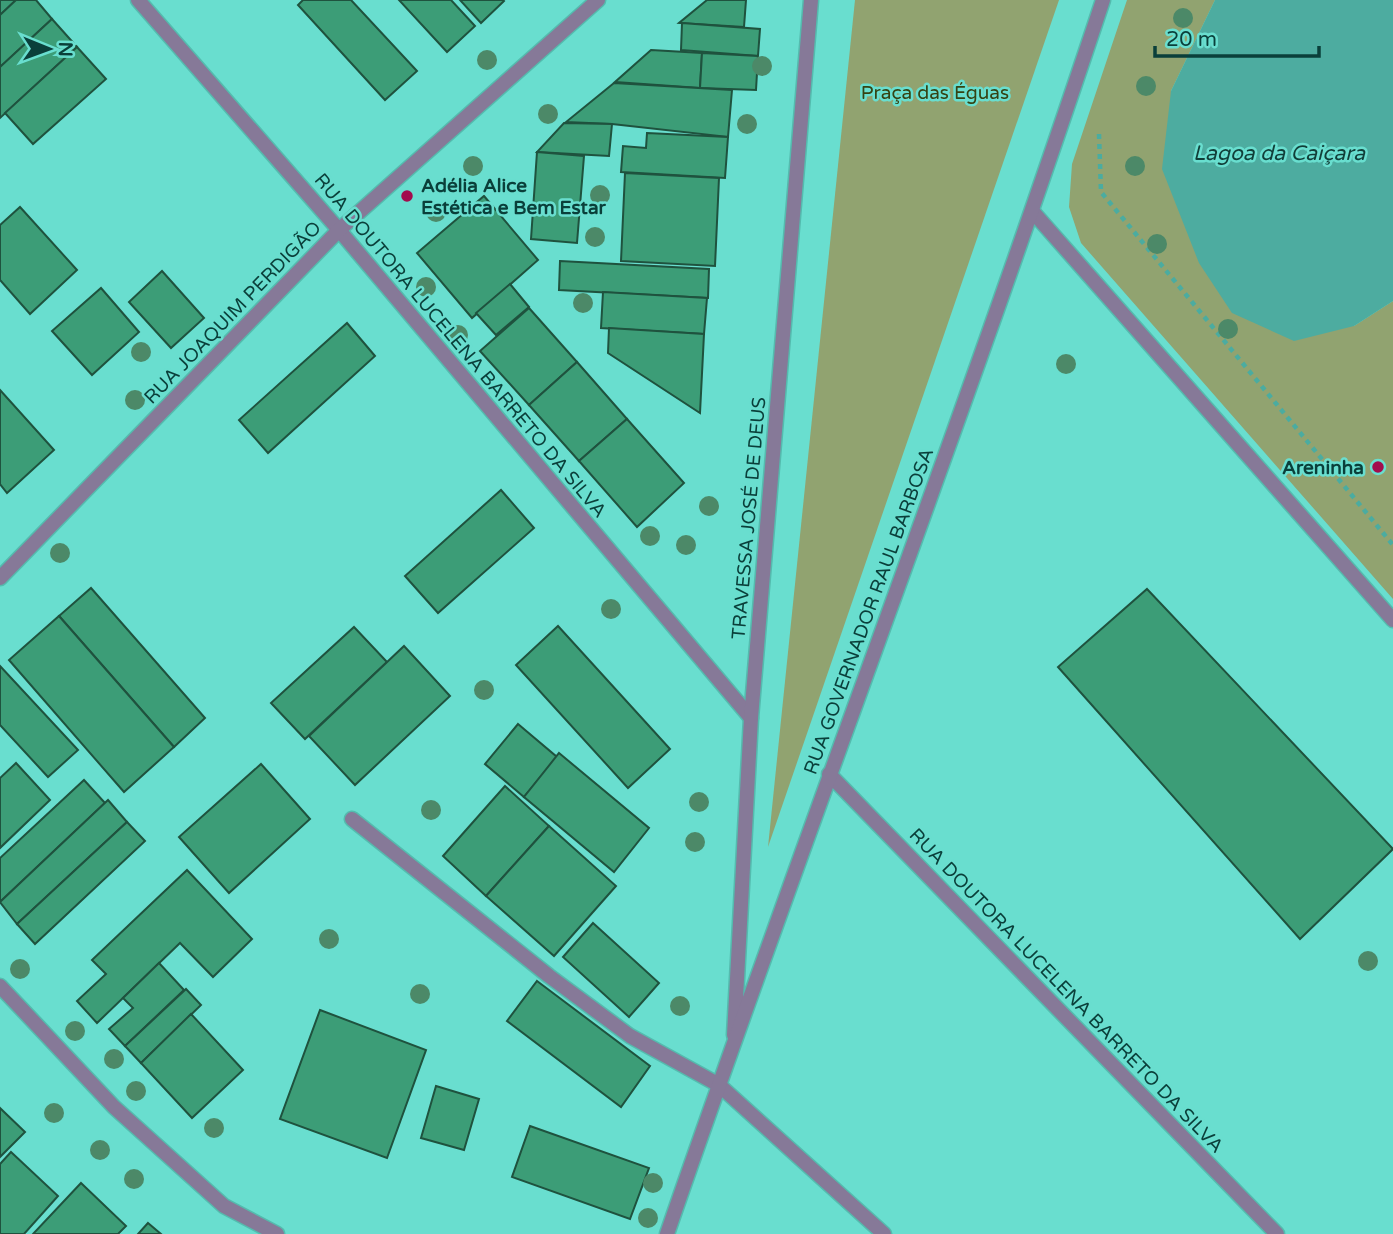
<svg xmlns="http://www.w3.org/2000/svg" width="1393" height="1234" viewBox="0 0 1393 1234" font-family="'Varela Round',sans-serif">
<rect width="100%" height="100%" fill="#69decf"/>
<g fill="#91a370">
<path d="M855 0H1059L768 847Z"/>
<path d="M1127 0H1215L1171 91 1354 326 1393 301V599L1081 243 1069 207 1072 164Z"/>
</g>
<path fill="#4daca0" d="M1215 0H1393V301L1354 326 1294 341 1232 313 1199 263 1162 169 1171 91Z"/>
<g fill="#3c9d77" stroke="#1f523e" stroke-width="2">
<path d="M0 0H16L0 15Z"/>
<path d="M16 0H36L52 19 0 67V15Z"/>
<path d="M303 0H351L417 71 385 100 298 5Z"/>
<path d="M399 0H451L475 26 447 52Z"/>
<path d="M460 0H503L504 1 481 23Z"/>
<path d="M707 0H746L744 27 679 23Z"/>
<path d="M52 19 77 47 0 118V67Z"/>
<path d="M682 23 760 29 758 56 681 50Z"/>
<path d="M77 47 106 79 33 144 5 113Z"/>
<path d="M651 50 702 53 700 88 615 82Z"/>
<path d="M702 53 758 56 756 90 700 88Z"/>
<path d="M614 83 732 90 728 137 612 124 566 122Z"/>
<path d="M564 123 612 124 609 156 537 152Z"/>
<path d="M647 133 728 137 725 178 621 172 623 146 646 148Z"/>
<path d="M537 152 584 156 577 243 531 239Z"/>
<path d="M625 173 719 178 715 266 621 261Z"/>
<path d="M484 196 538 260 472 318 417 253Z"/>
<path d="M20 207 77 270 30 314 0 280V225Z"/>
<path d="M560 261 709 269 708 298 559 290Z"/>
<path d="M162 271 204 318 171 348 129 302Z"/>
<path d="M510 284 529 307 496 335 476 313Z"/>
<path d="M101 288 139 332 92 375 52 331Z"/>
<path d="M603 292 707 298 704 334 601 328Z"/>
<path d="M529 308 577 362 529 405 480 351Z"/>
<path d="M347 323 375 356 268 453 239 420Z"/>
<path d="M609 328 704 334 700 413 608 353Z"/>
<path d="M577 362 627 419 579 461 529 405Z"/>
<path d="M0 390 54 450 7 493 0 484Z"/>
<path d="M627 419 684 483 637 527 579 461Z"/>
<path d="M501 490 534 528 438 613 405 576Z"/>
<path d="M91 588 205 718 174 747 59 616Z"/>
<path d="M1147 589 1393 849 1300 939 1058 667Z"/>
<path d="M59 616 174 747 124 792 9 660Z"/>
<path d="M558 626 670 749 628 788 516 665Z"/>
<path d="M354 627 387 662 305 739 271 703Z"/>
<path d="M404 646 450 696 355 785 309 736Z"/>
<path d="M0 666 78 750 48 777 0 725Z"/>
<path d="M518 724 557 757 524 797 485 764Z"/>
<path d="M559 753 649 828 614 872 524 797Z"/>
<path d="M16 763 50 800 0 848V778Z"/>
<path d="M261 764 310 819 229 893 179 837Z"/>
<path d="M84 780 105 803 0 902V858Z"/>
<path d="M505 786 549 826 486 896 443 856Z"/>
<path d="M108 800 127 822 17 924 0 902Z"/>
<path d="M127 822 145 841 35 944 17 924Z"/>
<path d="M549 826 616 886 554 956 486 896Z"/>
<path d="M187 870 252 939 213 977 180 943 97 1023 77 1001 106 974 92 960Z"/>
<path d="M593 923 659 983 629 1017 563 957Z"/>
<path d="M159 963 184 990 125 1046 109 1029 133 1008 123 998Z"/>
<path d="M537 981 650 1066 621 1107 507 1021Z"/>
<path d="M186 989 201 1005 141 1063 125 1046Z"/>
<path d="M320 1010 426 1050 387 1158 280 1119Z"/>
<path d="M191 1014 243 1070 192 1118 141 1063Z"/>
<path d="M436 1086 479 1099 464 1150 421 1138Z"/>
<path d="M0 1108 25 1132 0 1157Z"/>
<path d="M530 1126 649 1168 630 1219 512 1177Z"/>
<path d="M11 1152 58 1196 24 1234H0V1164Z"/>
<path d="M81 1183 126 1226 118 1234H33Z"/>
<path d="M148 1223 161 1234H138Z"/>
</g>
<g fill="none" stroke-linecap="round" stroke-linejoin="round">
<g stroke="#54bbae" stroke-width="17">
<path id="service" d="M352 819 549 976 630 1036 719 1085 884 1234"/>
</g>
<g stroke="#54bbae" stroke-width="17">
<g id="minor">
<path d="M138 0 339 230 751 718"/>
<path d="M1033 212 1393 620"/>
<path d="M0 578 339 230 598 0"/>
<path d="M829 774 1277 1234"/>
<path d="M0 986 114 1107 224 1206 277 1234"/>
<path d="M734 1035 751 718 811 0"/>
</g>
</g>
<g stroke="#54bbae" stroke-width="17">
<path id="tertiary" d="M667 1234C809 822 966 414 1103 0"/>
</g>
<path stroke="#4baca0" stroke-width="4.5" stroke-dasharray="5 5" stroke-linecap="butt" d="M1099 134 1101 192 1393 545"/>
<use href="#service" stroke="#867998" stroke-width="14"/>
<use href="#minor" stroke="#867998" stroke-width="14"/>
<use href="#tertiary" stroke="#867998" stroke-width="14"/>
</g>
<g fill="#4c8968">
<circle cx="1183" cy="18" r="10"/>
<circle cx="487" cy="60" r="10"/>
<circle cx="762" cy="66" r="10"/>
<circle cx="1146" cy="86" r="10"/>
<circle cx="548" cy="114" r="10"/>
<circle cx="747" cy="124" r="10"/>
<circle cx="473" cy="166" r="10"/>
<circle cx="1135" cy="166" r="10"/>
<circle cx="600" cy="195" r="10"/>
<circle cx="436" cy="212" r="10"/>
<circle cx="595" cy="237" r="10"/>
<circle cx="1157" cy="244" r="10"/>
<circle cx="426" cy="287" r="10"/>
<circle cx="583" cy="303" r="10"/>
<circle cx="1228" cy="329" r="10"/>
<circle cx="458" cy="335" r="10"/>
<circle cx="141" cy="352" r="10"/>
<circle cx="1066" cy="364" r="10"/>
<circle cx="135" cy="400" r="10"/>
<circle cx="709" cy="506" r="10"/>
<circle cx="650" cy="536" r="10"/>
<circle cx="686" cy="545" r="10"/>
<circle cx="60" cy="553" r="10"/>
<circle cx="611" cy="609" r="10"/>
<circle cx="484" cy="690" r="10"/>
<circle cx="699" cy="802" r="10"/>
<circle cx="431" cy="810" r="10"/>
<circle cx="695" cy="842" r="10"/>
<circle cx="329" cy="939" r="10"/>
<circle cx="1368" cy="961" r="10"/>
<circle cx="20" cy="969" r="10"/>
<circle cx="420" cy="994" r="10"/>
<circle cx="680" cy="1006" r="10"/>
<circle cx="75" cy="1031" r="10"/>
<circle cx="114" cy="1059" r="10"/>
<circle cx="136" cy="1091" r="10"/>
<circle cx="54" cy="1113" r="10"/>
<circle cx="214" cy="1128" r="10"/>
<circle cx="100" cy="1150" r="10"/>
<circle cx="134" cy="1179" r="10"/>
<circle cx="653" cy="1183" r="10"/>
<circle cx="648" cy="1218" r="10"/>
</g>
<g fill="#a20c4d" stroke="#69decf" stroke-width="2.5">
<circle cx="407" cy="196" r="7"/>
<circle cx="1378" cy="467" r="7"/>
</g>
<g text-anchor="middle" stroke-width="5" stroke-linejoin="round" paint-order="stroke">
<g font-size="19" fill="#354313" stroke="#69decf">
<text x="935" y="99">Praça das Éguas</text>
</g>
<g font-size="19" font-weight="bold" fill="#0a3f3a" stroke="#69decf" text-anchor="start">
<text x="421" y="192">Adélia Alice<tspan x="421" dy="22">Estética e Bem Estar</tspan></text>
<text x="1364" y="474" text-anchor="end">Areninha</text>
</g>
<g font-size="19" fill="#0a3f3a" stroke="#69decf">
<text transform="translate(232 312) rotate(-46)" y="7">RUA JOAQUIM PERDIGÃO</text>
<text transform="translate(461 345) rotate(50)" y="7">RUA DOUTORA LUCELENA BARRETO DA SILVA</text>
<text transform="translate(748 518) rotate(-85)" y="7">TRAVESSA JOSÉ DE DEUS</text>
<text transform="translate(868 611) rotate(-70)" y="7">RUA GOVERNADOR RAUL BARBOSA</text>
<text transform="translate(1067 990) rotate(46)" y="7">RUA DOUTORA LUCELENA BARRETO DA SILVA</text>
</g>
<g font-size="21" font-style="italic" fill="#113e38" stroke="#69decf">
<text x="1279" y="160">Lagoa da Caiçara</text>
</g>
</g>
<g transform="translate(49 49) rotate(91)" stroke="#69decf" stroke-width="5" paint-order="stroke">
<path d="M0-5L12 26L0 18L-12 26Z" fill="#0a3f3a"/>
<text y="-10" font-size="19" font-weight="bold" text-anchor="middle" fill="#0a3f3a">N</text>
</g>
<path d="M1155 46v10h164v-10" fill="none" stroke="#0a3f3a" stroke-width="3.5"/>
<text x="1166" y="46" font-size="21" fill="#0a3f3a" stroke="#69decf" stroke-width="5" paint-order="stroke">20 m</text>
</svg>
